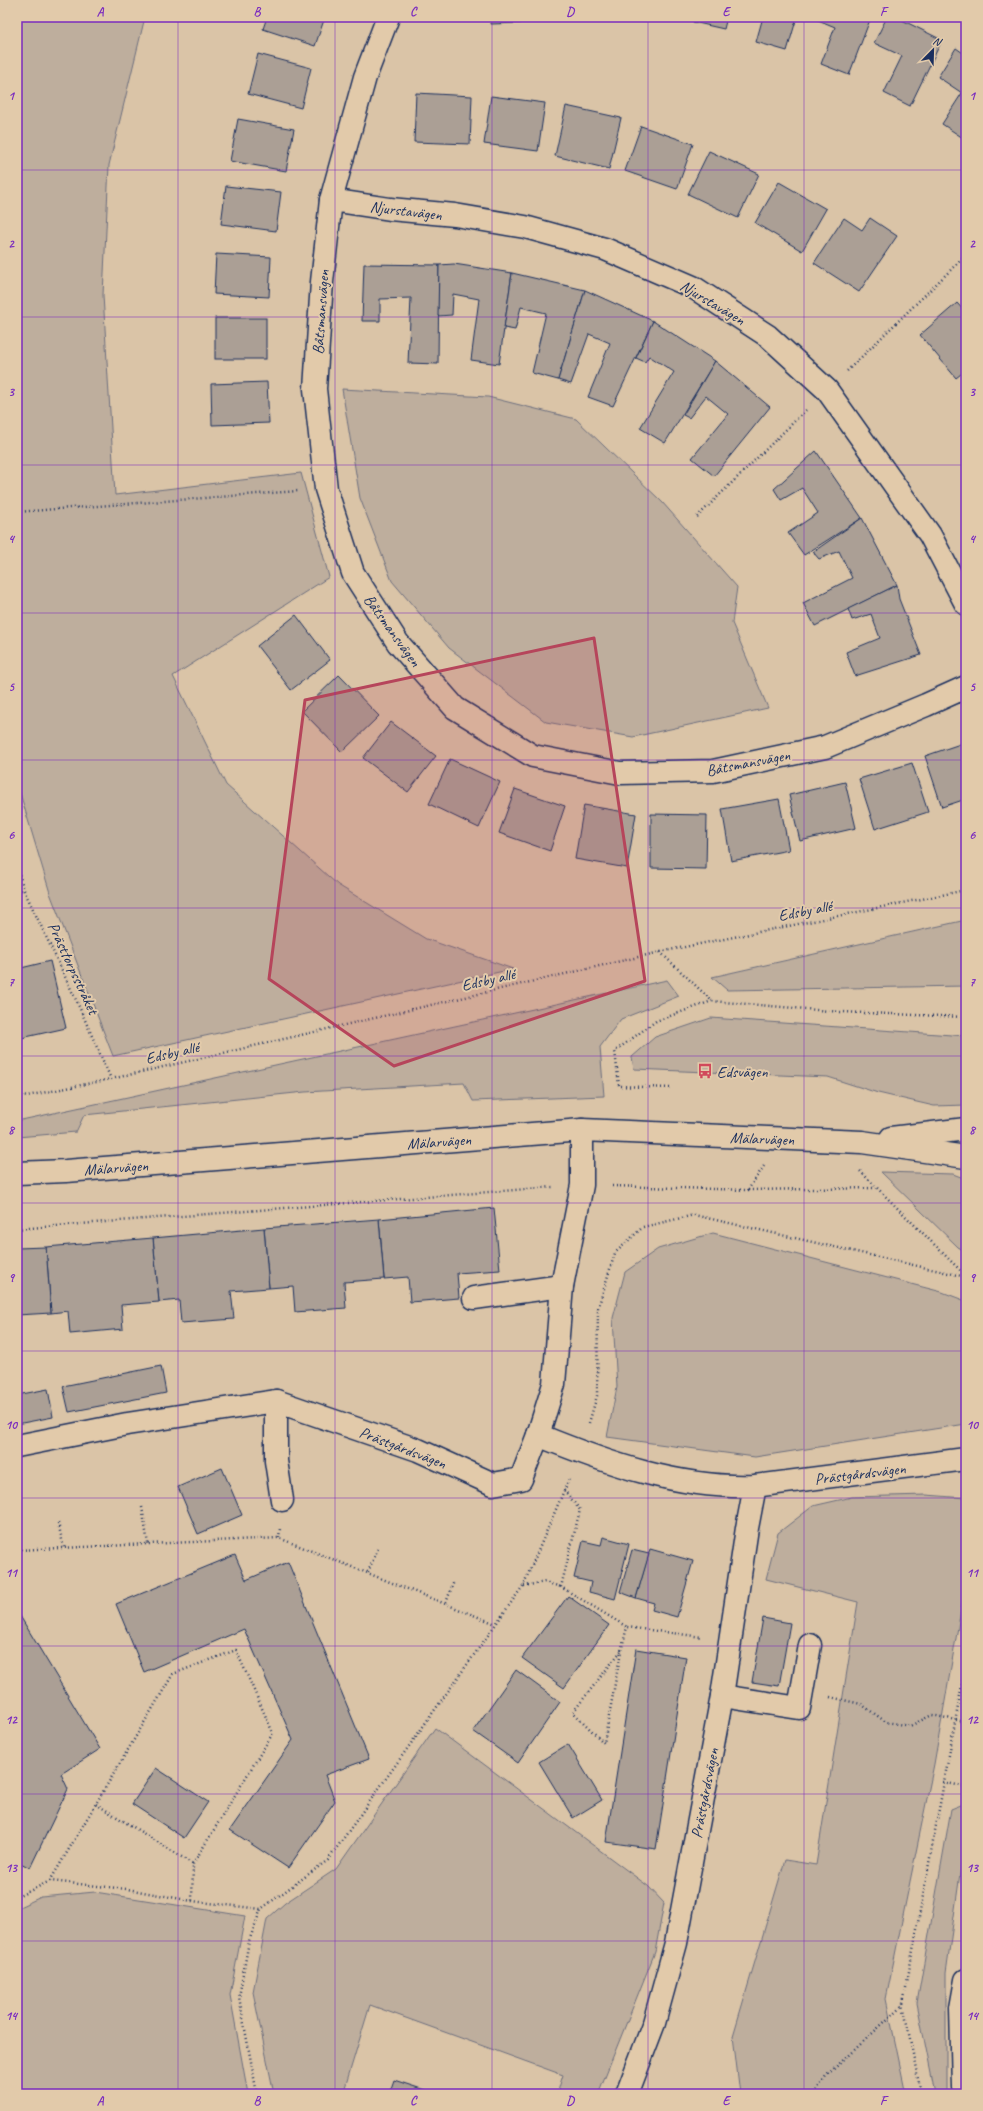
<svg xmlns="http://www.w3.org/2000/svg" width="983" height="2111" viewBox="0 0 983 2111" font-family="Caveat,sans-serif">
<rect width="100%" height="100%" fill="#dac4a7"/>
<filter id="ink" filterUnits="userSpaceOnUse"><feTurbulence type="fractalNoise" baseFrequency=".025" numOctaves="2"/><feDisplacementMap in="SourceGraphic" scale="8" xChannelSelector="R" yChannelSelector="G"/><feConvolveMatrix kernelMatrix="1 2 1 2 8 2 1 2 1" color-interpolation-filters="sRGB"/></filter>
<g filter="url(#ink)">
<g fill="#beae9d" stroke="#6c6e7e">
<path d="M17 17H145L109 165 103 295 115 495 301 473 329 577 173 676 226 785 338 885 426 939 513 969 113 1056 50 893 17 783Z"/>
<path d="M342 389 488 397 576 419 662 502 737 587 732 623 768 708 633 737 546 722 449 648 392 581 360 498Z"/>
<path d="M966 920V986L727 990 712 977Z"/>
<path d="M667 980 679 996 621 1019 600 1047 604 1096 473 1101 464 1083 305 1092 84 1115 76 1132 17 1137V1121Z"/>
<path d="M711 1018 966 1036V1105L934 1106 878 1093 828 1077 634 1069 632 1057 655 1037Z"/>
<path d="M881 1172 953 1174 966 1179V1252L958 1247Z"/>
<path d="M713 1233 942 1292 966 1301V1424L755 1457 607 1437 617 1387 613 1318 625 1272 658 1249Z"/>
<path d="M926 1495 966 1498V1581L934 1764 886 1999 906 2094H740L733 2036 785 1860 816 1865 858 1602 766 1579 778 1533 813 1506 852 1497Z"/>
<path d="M435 1728 648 1886 664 1903 655 1952 598 2094H557L563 2075 370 2005 343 2094H274L253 1992 267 1919 285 1903 336 1869Z"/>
<path d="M966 1803V1831L946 1973V2094H935L917 2003 951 1809Z"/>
<path d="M95 1892 245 1916 230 1995 248 2094H17V1908L41 1897Z"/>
</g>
<g fill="#ab9f95" stroke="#1b2f5e">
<path d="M267 17H325L315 46 263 29Z"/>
<path d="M491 17H520L521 23 491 24Z"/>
<path d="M694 17H727L724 29 693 22Z"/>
<path d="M763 17H797L787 51 756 42Z"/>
<path d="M811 17H871L849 75 821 64 835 27Z"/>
<path d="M887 17H896L942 40 910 106 884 93 902 56 874 43Z"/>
<path d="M956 48 966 55V140L942 124 962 93 938 77Z"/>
<path d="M258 54 311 68 301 108 248 94Z"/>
<path d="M416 93 472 96 470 144 414 142Z"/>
<path d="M491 96 545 103 538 151 484 144Z"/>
<path d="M566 106 621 118 609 169 555 156Z"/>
<path d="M238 119 294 129 286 171 230 161Z"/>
<path d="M641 126 693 144 677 189 625 171Z"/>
<path d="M709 151 759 174 738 218 688 194Z"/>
<path d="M779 182 826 209 802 251 755 223Z"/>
<path d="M226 186 281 192 276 231 221 224Z"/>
<path d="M844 218 862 230 870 218 897 236 859 292 814 263Z"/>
<path d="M216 254 271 257 269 297 214 294Z"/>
<path d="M364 264 439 265 438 364 408 363 411 298 380 299V321H362Z"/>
<path d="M454 264 512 273 499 364 471 360 479 299 453 294 452 315 438 316 439 265Z"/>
<path d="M512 273 585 290 558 380 532 373 546 313 521 307 515 330 504 328Z"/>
<path d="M585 290 653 321 613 406 588 397 610 343 589 334 571 384 558 380Z"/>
<path d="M957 303 966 313V370L956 378 920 335Z"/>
<rect x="215" y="318" width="51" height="41"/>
<path d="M653 321 715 361 665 443 640 428 674 372 649 356 645 362 636 358Z"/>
<path d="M715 361 770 407 714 476 692 458 728 414 706 396 689 418 683 415Z"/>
<path d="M267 382 269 423 212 425 211 384Z"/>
<path d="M816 451 862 518 804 555 788 533 818 513 802 488 781 500 774 489Z"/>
<path d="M862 518 897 585 815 626 803 603 852 578 839 551 819 559 813 552Z"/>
<path d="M897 585 899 599 921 655 855 676 846 652 880 638 871 614 852 620 848 609Z"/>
<path d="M296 615 330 660 291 690 257 646Z"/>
<path d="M339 675 379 716 342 752 302 711Z"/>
<path d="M391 722 436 756 408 792 363 758Z"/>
<path d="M966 742V799L942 807 925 756Z"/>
<path d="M450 759 500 782 479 828 429 804Z"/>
<path d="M912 763 928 812 875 829 859 779Z"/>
<path d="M845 782 856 828 800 841 789 795Z"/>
<path d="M515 789 565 806 550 851 499 833Z"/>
<path d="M779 799 789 850 731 861 722 809Z"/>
<path d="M584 805 636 814 627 868 575 859Z"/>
<path d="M651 814 707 815 706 869 651 868Z"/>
<path d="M50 961 66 1028 17 1039V969Z"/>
<path d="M494 1208 500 1270 457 1273 459 1298 410 1302 408 1277 384 1279 379 1219Z"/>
<path d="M379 1219 384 1279 344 1282 346 1308 295 1312 293 1286 269 1288 264 1228Z"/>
<path d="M264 1228 269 1288 231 1291 234 1319 181 1323 179 1300 159 1302 153 1238Z"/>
<path d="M153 1238 159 1302 121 1305 123 1329 70 1334 68 1311 51 1313 46 1247Z"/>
<path d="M46 1247 51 1313 17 1315V1248Z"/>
<path d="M161 1366 166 1393 69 1412 63 1386Z"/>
<path d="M48 1389 53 1417 17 1424V1395Z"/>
<path d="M222 1468 242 1515 198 1534 178 1487Z"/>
<path d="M603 1537 629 1544 615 1599 589 1592 591 1582 574 1578 583 1541 601 1545Z"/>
<path d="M650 1549 693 1561 677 1617 652 1610 654 1603 636 1598Z"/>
<path d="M632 1550 649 1554 636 1598 620 1592Z"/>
<path d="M235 1555 246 1580 288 1562 369 1759 325 1775 335 1801 288 1868 230 1830 293 1740 244 1629 144 1672 116 1604Z"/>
<path d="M568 1596 609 1625 564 1688 522 1658Z"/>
<path d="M17 1611 100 1749 61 1774 68 1789 30 1868 17 1861V1754L22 1745 17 1737Z"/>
<path d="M763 1618 790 1623 779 1686 752 1682Z"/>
<path d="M636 1649 686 1657 656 1849 606 1842Z"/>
<path d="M516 1670 560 1702 518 1763 473 1731Z"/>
<path d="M568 1744 602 1800 573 1818 539 1762Z"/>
<path d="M156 1768 208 1802 184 1838 132 1804Z"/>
<path d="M394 2080 437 2094H389Z"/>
</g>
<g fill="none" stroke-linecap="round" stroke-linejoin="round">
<g stroke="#1b2f5e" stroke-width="25">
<g id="minor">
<path d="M388 17 365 77 331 200 322 282 315 389 326 489 353 573 398 643 455 708 533 756 620 773 713 771 825 747 926 705 966 687"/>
<path d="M331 200 390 209 455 215 525 227 605 249 693 287 768 336 827 390 930 535 966 604"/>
<path d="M474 1298 562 1286"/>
<path d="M276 1401V1461L282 1500"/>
<path d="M538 1435 554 1384 562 1286 582 1185V1130"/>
<path d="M17 1446 127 1424 276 1401 418 1450 493 1484 521 1479 538 1435C606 1463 680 1489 755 1486L966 1459"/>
<path d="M722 1696 799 1708 810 1645"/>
<path d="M627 2094 654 2023 676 1943 722 1696 747 1528 755 1486"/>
<path d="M965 2094 963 2087 961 2008 966 1980"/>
</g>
</g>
<g stroke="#1b2f5e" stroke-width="25">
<g id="major">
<path d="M891 1138 966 1129"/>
<path d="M17 1173 66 1171 582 1130 862 1142 966 1157"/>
</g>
</g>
<g stroke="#1b2f5e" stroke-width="2.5" stroke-dasharray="1 3" stroke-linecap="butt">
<path d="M847 371 966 255"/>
<path d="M17 512 298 491"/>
<path d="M697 517 806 410"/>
<path d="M17 867 24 890 77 1002 111 1079"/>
<path d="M17 890H24"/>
<path d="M660 952 712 1001 841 1012 966 1017"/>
<path d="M670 1088 619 1086 615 1051 656 1021 712 1001"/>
<path d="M17 1098 111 1079 660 952 966 890"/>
<path d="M860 1171 966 1276"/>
<path d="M612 1186 748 1190 876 1188"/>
<path d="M748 1190 764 1166"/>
<path d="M17 1229 553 1187"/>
<path d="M589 1423 597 1396 598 1308 615 1253 643 1227 694 1215 966 1277"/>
<path d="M564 1490 580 1510 561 1587 627 1627"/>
<path d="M142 1507 148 1544"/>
<path d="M58 1523 64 1548"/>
<path d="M279 1538 280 1528"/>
<path d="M17 1550 279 1538 496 1624"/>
<path d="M368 1572 378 1548"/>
<path d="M524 1586 545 1582 561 1587"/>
<path d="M446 1603 454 1581"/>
<path d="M621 1651 573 1712 604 1743 621 1651 627 1627 702 1637"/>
<path d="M830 1697 861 1704 886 1722 910 1726 932 1715 966 1722"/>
<path d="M943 1782 966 1787"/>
<path d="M96 1804 193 1864"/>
<path d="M50 1881 173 1674 236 1650 273 1733 193 1864 192 1901"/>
<path d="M17 1897 50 1881 127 1889 192 1901 261 1909 328 1860 523 1586 569 1479"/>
<path d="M257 2094 239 1997 249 1941 261 1909"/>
<path d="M814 2094 826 2076 903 2005"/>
<path d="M921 2094 903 2004 966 1663"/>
</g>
<use href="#minor" stroke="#e2caaa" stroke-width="22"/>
<use href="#major" stroke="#e2caaa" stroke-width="22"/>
</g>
</g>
<path fill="#b6455b" fill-opacity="0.2" stroke="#b6455b" stroke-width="3" stroke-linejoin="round" d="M594 638 645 981 394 1066 269 979 305 700Z"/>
<path fill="none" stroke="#7b2cbf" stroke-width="1" stroke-opacity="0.55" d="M178 17V2094M335 17V2094M492 17V2094M648 17V2094M804 17V2094M17 170H966M17 317H966M17 465H966M17 613H966M17 760H966M17 908H966M17 1056H966M17 1203H966M17 1351H966M17 1498H966M17 1646H966M17 1794H966M17 1941H966"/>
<defs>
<g id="bus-bare" transform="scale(1.2)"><path d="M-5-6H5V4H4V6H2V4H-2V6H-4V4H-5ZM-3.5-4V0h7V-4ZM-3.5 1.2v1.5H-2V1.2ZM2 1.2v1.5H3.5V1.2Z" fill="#d1495b" stroke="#e2caaa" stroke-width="2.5" paint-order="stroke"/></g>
</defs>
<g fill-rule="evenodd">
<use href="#bus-bare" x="705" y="1071"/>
</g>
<g text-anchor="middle" stroke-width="4" stroke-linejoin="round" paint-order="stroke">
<g font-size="16" fill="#1b2f5e" stroke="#e2caaa">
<text transform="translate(406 210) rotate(7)" y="6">Njurstavägen</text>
<text transform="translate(713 302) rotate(31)" y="6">Njurstavägen</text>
<text transform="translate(320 312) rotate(-86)" y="6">Båtsmansvägen</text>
<text transform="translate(393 630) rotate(54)" y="6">Båtsmansvägen</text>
<text transform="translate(748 762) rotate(-11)" y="6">Båtsmansvägen</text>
<text transform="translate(805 910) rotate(-11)" y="6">Edsby allé</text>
<text transform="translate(74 968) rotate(65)" y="6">Prästtorpsstråket</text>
<text transform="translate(488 979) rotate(-13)" y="6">Edsby allé</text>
<text transform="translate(172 1052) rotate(-13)" y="6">Edsby allé</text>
<text transform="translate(762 1138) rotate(2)" y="6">Mälarvägen</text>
<text transform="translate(439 1141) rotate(-4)" y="6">Mälarvägen</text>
<text transform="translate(116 1167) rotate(-4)" y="6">Mälarvägen</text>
<text transform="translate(403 1447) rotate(21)" y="6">Prästgårdsvägen</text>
<text transform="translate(860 1473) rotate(-7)" y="6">Prästgårdsvägen</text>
<text transform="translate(704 1793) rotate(-79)" y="6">Prästgårdsvägen</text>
</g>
<g font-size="16" fill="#1b2f5e" stroke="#e2caaa" text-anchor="start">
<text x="717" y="1077">Edsvägen</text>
</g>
</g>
<rect width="983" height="2111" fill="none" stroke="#e2caaa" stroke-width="44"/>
<g transform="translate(933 50) rotate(23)" stroke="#e2caaa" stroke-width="3" paint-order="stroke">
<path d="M0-3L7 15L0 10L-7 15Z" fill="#1b2f5e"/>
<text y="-6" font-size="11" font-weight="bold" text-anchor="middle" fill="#1b2f5e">N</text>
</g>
<rect x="22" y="22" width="939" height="2067" fill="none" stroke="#7b2cbf" stroke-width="1.5"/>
<g font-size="13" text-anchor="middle" font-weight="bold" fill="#7b2cbf">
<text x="100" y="16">A</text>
<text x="257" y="16">B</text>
<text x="413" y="16">C</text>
<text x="570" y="16">D</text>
<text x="726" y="16">E</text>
<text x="883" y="16">F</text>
<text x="11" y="100">1</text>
<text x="972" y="100">1</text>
<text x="11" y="248">2</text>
<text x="972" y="248">2</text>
<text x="11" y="396">3</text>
<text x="972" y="396">3</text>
<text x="11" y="543">4</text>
<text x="972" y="543">4</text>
<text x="11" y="691">5</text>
<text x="972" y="691">5</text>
<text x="11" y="839">6</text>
<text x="972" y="839">6</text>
<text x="11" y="986">7</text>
<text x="972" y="986">7</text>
<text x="11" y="1134">8</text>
<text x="972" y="1134">8</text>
<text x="11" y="1282">9</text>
<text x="972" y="1282">9</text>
<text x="11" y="1429">10</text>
<text x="972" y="1429">10</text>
<text x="11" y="1577">11</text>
<text x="972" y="1577">11</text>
<text x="11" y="1724">12</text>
<text x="972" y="1724">12</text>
<text x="11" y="1872">13</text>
<text x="972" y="1872">13</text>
<text x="11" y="2020">14</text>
<text x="972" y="2020">14</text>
<text x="100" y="2105">A</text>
<text x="257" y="2105">B</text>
<text x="413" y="2105">C</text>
<text x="570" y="2105">D</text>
<text x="726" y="2105">E</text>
<text x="883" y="2105">F</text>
</g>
</svg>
